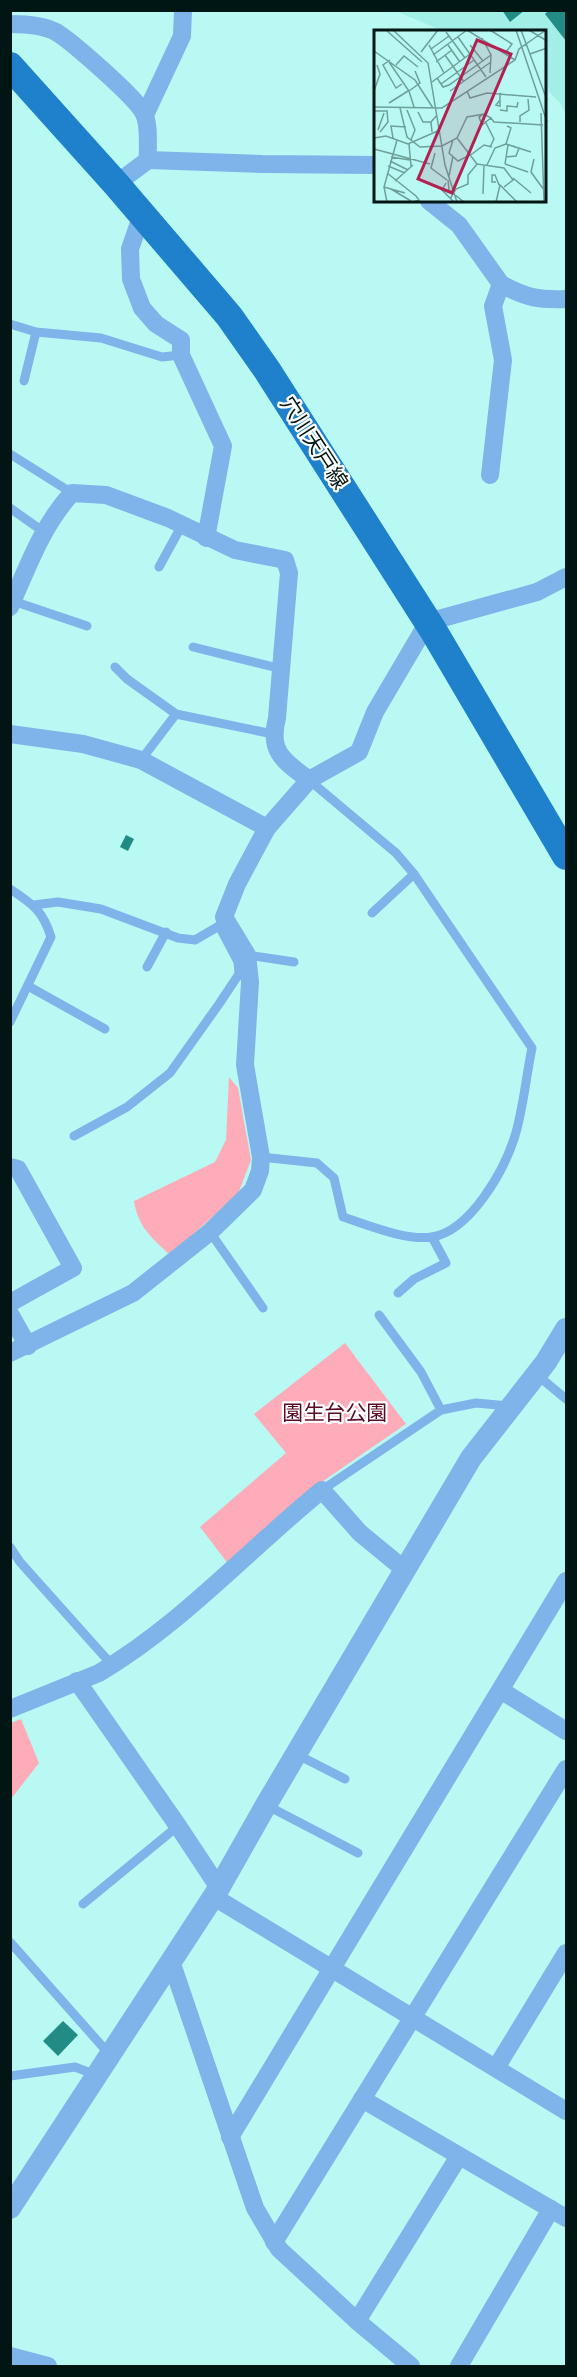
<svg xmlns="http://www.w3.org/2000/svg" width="577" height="2377" viewBox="0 0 577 2377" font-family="'Fira Sans','Noto Sans JP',sans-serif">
<rect width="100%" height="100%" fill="#b8faf3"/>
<path fill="#a2efe8" d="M396 11H566V115L561 104 546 89V32L443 31Z"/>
<g fill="#feacba">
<path d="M229 1077 238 1088 251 1160 238 1194 170 1255C152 1238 138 1227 134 1201L215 1162 226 1140Z"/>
<path d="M345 1343 406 1424 319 1484 229 1565 200 1527 286 1453 254 1414Z"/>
<path d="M21 1719 39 1763 11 1799V1723Z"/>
</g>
<g fill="#218b84">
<path d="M502 10H525L510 22Z"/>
<path d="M549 10H566V41L545 14Z"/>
<path d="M126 835 134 839 128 851 120 847Z"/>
<path d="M63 2021 78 2035 58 2056 43 2041Z"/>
</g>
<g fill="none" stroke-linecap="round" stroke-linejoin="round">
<g stroke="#7db4e9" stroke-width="9">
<path d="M10 324 36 332 101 338 162 357 181 355"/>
<path d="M24 381 36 332"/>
<path d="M10 454 72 493"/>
<path d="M10 508 44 532"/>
<path d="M159 567 182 525"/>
<path d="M13 601 87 626"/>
<path d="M193 647 282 669"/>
<path d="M115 667 127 679 176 714 273 734"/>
<path d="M141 760 176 714"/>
<path d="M10 889C33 904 43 911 51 937L10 1022"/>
<path d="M34 905 58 902 101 909 178 938 195 940 219 926 221 922"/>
<path d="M372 913 414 874"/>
<path d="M247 955 294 962"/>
<path d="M147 967 166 932"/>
<path d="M28 986 105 1029"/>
<path d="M74 1136 127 1107 170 1073 219 1004 239 974 238 962 219 926"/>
<path d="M261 1157 317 1163 334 1178 343 1217C368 1225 406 1241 432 1237 470 1231 503 1172 514 1139 523 1112 526 1076 532 1048L414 874 396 853 309 780"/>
<path d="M210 1232 263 1308"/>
<path d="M398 1293 414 1279 446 1263 432 1237"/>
<path d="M379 1315 421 1372 441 1410"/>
<path d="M536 1374 566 1399"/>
<path d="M322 1490 441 1410 476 1403 509 1406"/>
<path d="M10 1547 20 1562 112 1665"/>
<path d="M296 1754 345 1779"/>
<path d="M266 1805 358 1853"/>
<path d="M83 1904 178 1826"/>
<path d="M10 1942 110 2055"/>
<path d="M10 2076 75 2067 96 2075"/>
</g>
<g stroke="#7db4e9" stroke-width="18">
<path d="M10 24C25 24 43 25 56 32 71 41 138 99 144 114 150 126 147 147 148 160L116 184"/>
<path d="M145 115 182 36 183 10"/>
<path d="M148 160 262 164 376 165"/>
<path d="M429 201 459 225 501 284 493 306 503 360 490 475"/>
<path d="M142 214 130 249 131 279 142 308 156 324 181 340V355L223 446 206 538"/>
<path d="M501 284C526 298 539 300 566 299"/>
<path d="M10 607C28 566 42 526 72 493L106 495 168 518 235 550 285 560 289 573 277 718C268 752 284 761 309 780"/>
<path d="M10 734 83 744 141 760 267 828"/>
<path d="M10 1167 18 1169 73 1268 10 1303"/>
<path d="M10 1314 28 1346"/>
<path d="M10 1353 133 1293 210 1232 253 1190 260 1171 261 1157 245 1065 250 982 247 955 224 917 237 884 267 828 309 780 359 752 375 712 428 622 537 592 566 577"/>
<path d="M77 1681 178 1826 219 1888"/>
<path d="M502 1691 566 1731"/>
<path d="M10 1709 99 1673C182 1624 248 1550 322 1490L360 1533 405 1570"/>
<path d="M214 1897 566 2111"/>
<path d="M172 1964 255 2208 279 2249 357 2321 411 2366"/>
<path d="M496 2068 566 1953"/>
<path d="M362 2099 566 2218"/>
<path d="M230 2137 566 1581"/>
<path d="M274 2242 566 1769"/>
<path d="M357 2321 459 2156"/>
<path d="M10 2356 48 2366"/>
<path d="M459 2366 551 2209"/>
</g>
<path stroke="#7db4e9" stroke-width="22" d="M10 2208 219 1888 266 1805 471 1458 546 1362 566 1329"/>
<path stroke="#1f80cc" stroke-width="28" d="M10 66 116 184 229 316 267 370 433 630 566 856"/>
</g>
<g text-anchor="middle" stroke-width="4.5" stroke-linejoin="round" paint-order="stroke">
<g font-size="21" fill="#001614" stroke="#fff">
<text transform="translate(314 443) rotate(57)" y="7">穴川天戸線</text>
</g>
<g font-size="21" fill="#590a24" stroke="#fff">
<text x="335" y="1420">園生台公園</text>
</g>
</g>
<g transform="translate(374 30)">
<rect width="172" height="172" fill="#b8faf3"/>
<path fill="none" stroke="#6e9f9a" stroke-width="1.5" d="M12 0 48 32M19 0 54 33 71 135 83 172M93 0 141 30M116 0 138 14 132 22M142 0 173 92M147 0 173 70M155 0 173 11M72 2 91 28M84 7 112 47M108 8 117 25 116 43M55 15 70 43M74 15 86 32M96 15 109 31M57 19 75 6M0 21 41 50 59 78M47 22 64 0M156 24 173 18M59 25 93 0M71 25 90 52M16 30 9 35 22 58 28 54M15 32 35 61 40 77M62 32 78 20M22 35 30 26 44 37M63 48 69 57 75 55 117 25M58 52 96 24M67 54 100 30M0 61 6 44 3 35M35 61 46 53 41 41M76 61 117 32M93 61 96 68 113 63 162 67M126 70 122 75 126 76V63M15 73 34 61M0 77 68 78 141 30 145 19 172 0M26 78 33 107 46 117 68 116 83 108 93 87 110 84 117 88M33 80 41 100 37 110M126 80 133 81V76L143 77 144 72M0 81H13L14 92 6 102M44 82 49 92H57M167 83 170 172M110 84 105 87 108 95 117 88 120 92 169 95M111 91 120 109 116 117M146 92V86L155 80 154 69M133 96 137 98 132 114 157 122M4 100 10 83M58 102 57 92 63 85M0 108 12 106 34 114 66 100M19 108 17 96 32 97M83 108 103 134M79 110 75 123 84 131 98 124M35 114 37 136M0 119 56 134M61 123 57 138 73 150M98 124 110 115 118 117M17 127 36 130M132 127 142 126 145 118M160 129 157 142 170 160M16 131 34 140M131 134 154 142M131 134 134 115M113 135 121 118 132 114M14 136 31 143M13 143 42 166 45 170 39 172M75 146 79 126M139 148 157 163M74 150 75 160 90 172M21 151 39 135M122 152H118V145H121L125 155M72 153 68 160 80 172M10 157 31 163M17 159 37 171M109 164 110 135M76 169 82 159 94 154V145L103 134 130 138 139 150 130 157M13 172 10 157 23 110M122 172 126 155 143 172"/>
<path fill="#b22251" fill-opacity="0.15" stroke="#b22251" stroke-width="3" d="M103 10 137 24 78 163 44 149Z"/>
<rect width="172" height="172" fill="none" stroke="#001614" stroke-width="3"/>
</g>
<rect width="577" height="2377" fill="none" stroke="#001614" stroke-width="24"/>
</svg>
